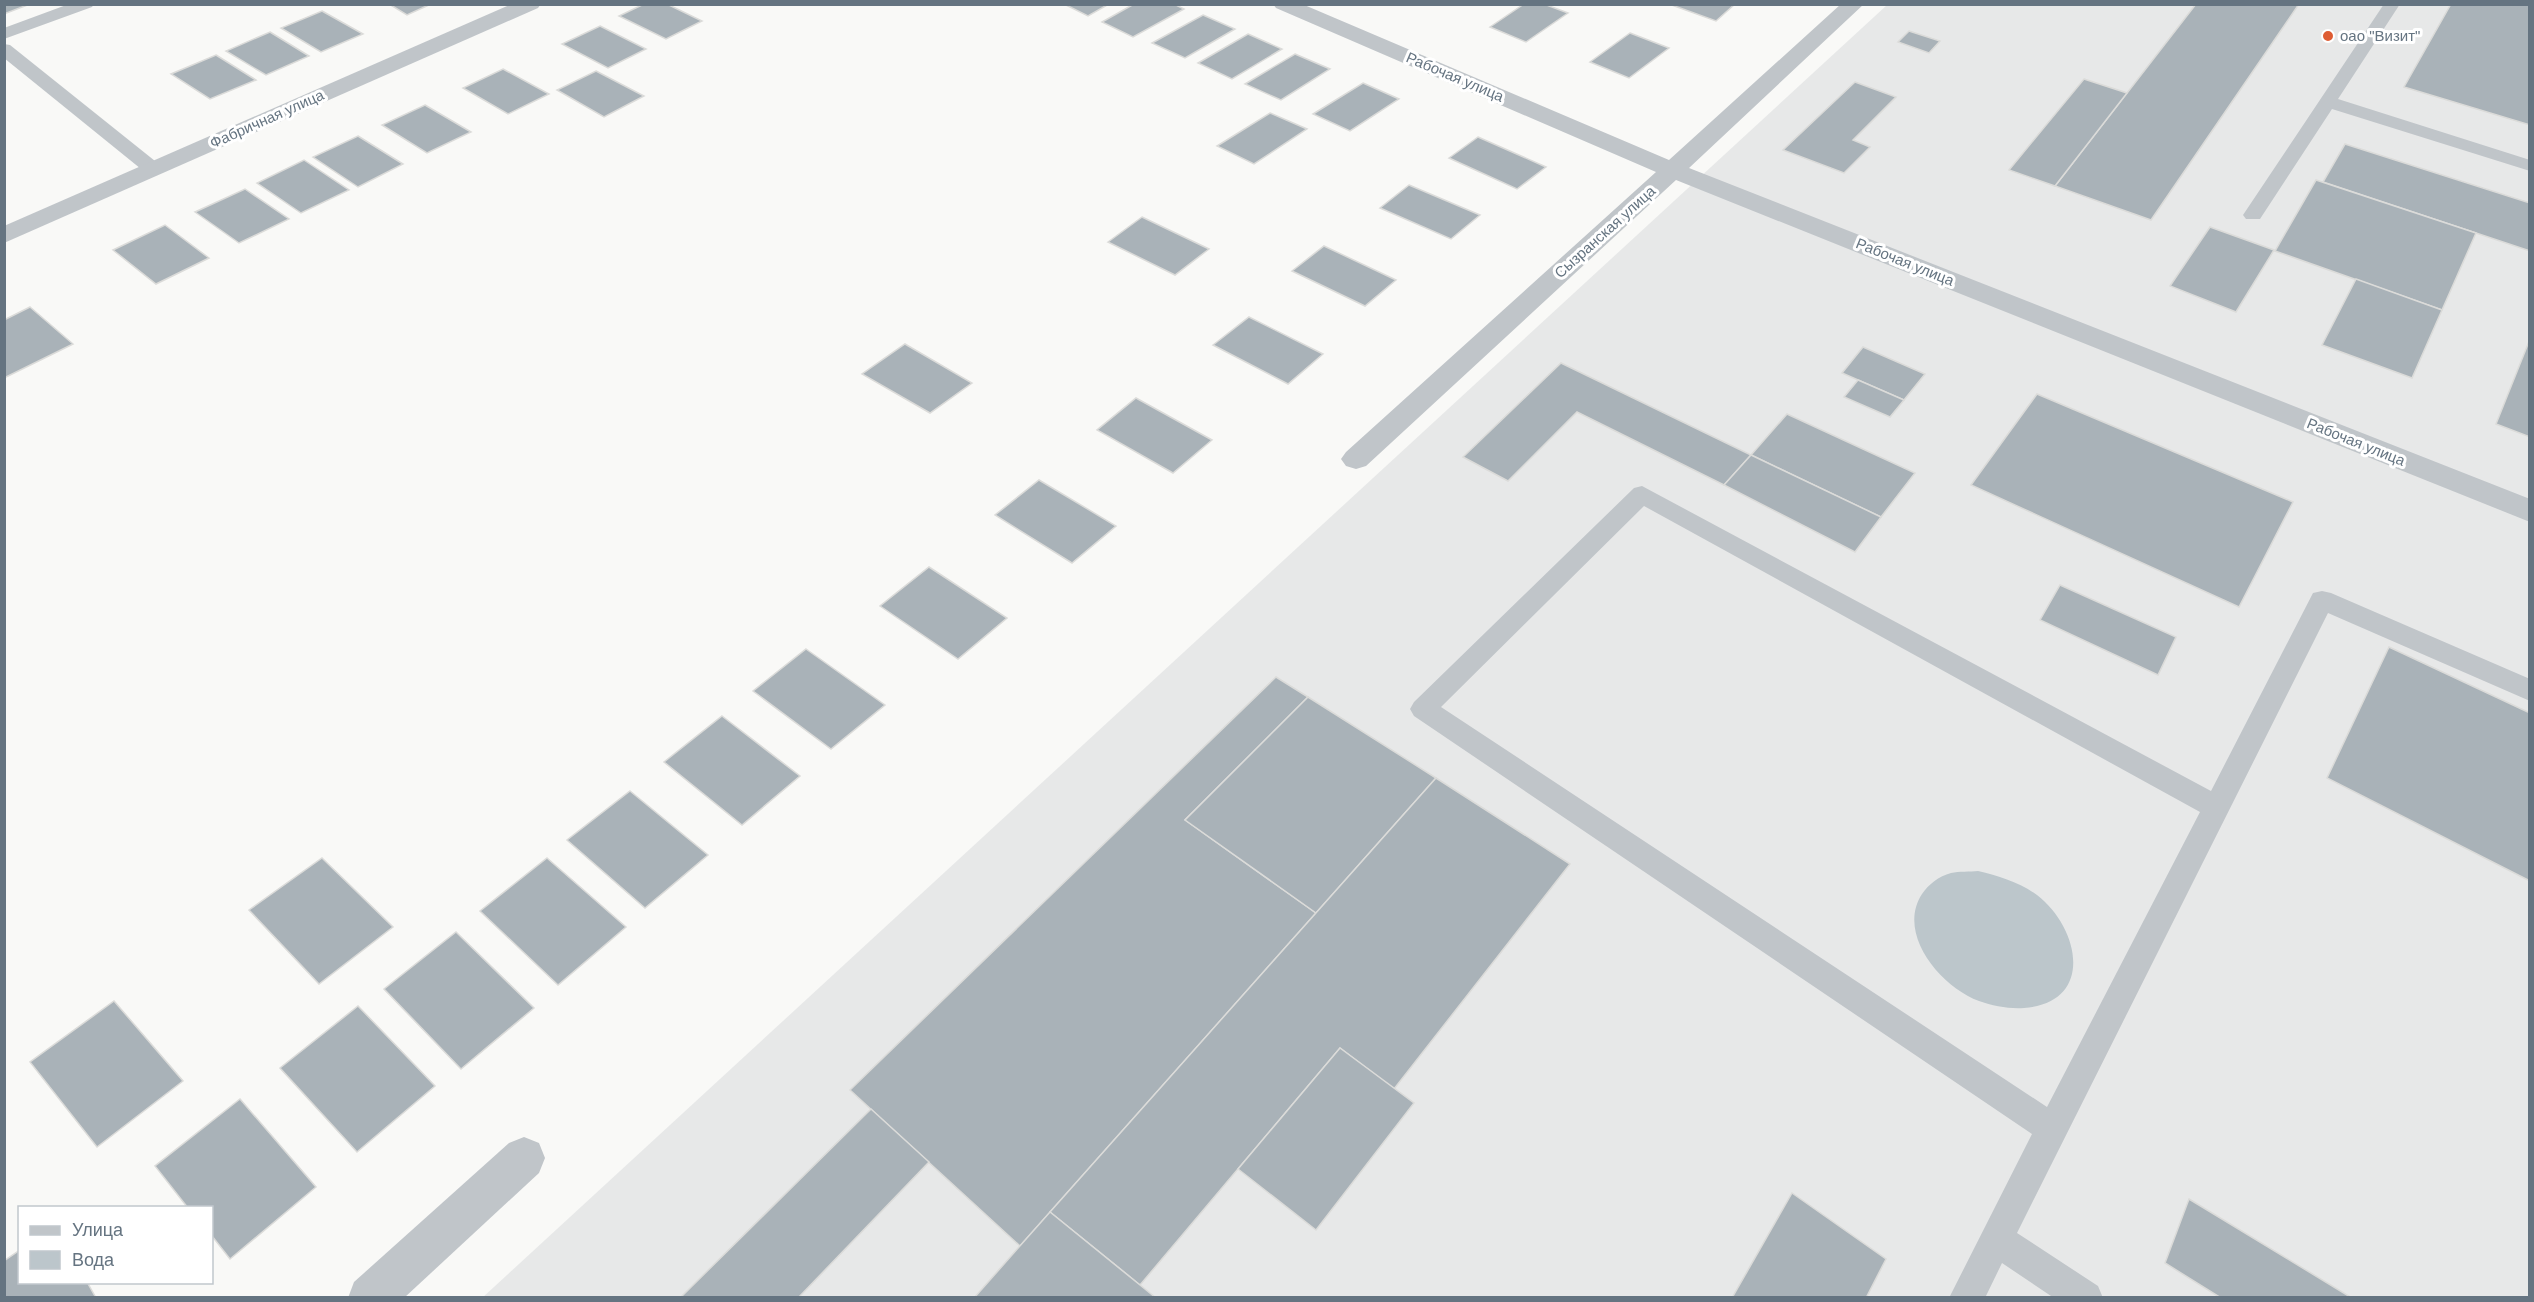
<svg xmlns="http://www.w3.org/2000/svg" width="2534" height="1302" viewBox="0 0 2534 1302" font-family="Helvetica,sans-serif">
<rect width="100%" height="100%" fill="#f9f9f7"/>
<path fill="#e7e8e8" d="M1887 5H2529V1297L482 1298Z"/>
<path fill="#bcc6cb" d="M1978 871C1999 876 2019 882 2037 895 2080 928 2095 1003 2024 1008 2009 1009 1993 1006 1979 1001 1941 987 1896 934 1922 894 1928 885 1939 876 1951 873 1959 871 1970 872 1978 871Z"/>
<g fill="#a9b2b8" stroke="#dbdbd9" stroke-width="1.5">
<path d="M4 4H30L4 14Z"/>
<path d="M389 4H431L407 15Z"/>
<path d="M644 4H667L702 21 666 39 619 16Z"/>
<path d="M1064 4H1109L1088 16Z"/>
<path d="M1134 4H1174L1184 9 1133 37 1102 22Z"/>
<path d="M1524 4H1544L1568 13 1526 42 1490 27Z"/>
<path d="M1669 4H1735L1716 21Z"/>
<path d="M2196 4H2299L2151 220 2055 186Z"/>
<path d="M2451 4H2530V125L2404 87Z"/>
<path d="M322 11 363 34 321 52 281 28Z"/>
<path d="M1203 15 1235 29 1185 58 1152 43Z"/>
<path d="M600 26 646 49 608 68 562 44Z"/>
<path d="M1909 31 1940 41 1929 53 1898 42Z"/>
<path d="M270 32 309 56 266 75 226 51Z"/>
<path d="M1630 33 1669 48 1629 78 1590 62Z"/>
<path d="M1248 34 1282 49 1232 79 1198 63Z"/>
<path d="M1295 54 1330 69 1281 100 1245 84Z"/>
<path d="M216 55 256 80 210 99 171 74Z"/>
<path d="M503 69 549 94 508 114 463 88Z"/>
<path d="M596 71 644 96 604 117 557 90Z"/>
<path d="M2084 79 2127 93 2055 186 2009 170Z"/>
<path d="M1855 82 1896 97 1853 140 1870 147 1844 173 1783 150Z"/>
<path d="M1363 83 1399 99 1350 131 1313 114Z"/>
<path d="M425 105 471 132 427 153 382 125Z"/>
<path d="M1270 113 1307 129 1254 164 1217 146Z"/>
<path d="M358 136 403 164 358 187 313 157Z"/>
<path d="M1478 137 1546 167 1517 189 1449 158Z"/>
<path d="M2345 144 2530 203V251L2323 182Z"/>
<path d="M304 160 349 190 301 213 257 183Z"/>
<path d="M2316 180 2476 233 2442 310 2275 251Z"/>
<path d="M1409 185 1480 215 1451 239 1380 208Z"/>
<path d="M245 189 289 219 239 243 195 212Z"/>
<path d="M1142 217 1209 249 1175 275 1108 242Z"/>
<path d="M165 225 209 258 156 284 113 250Z"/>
<path d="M2210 227 2274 250 2236 312 2170 286Z"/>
<path d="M1324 246 1396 280 1365 306 1292 271Z"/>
<path d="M2356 279 2442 310 2412 378 2322 345Z"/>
<path d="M30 307 73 344 4 378V320Z"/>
<path d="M1249 317 1323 354 1288 384 1213 345Z"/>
<path d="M2530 339V437L2496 424Z"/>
<path d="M905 344 972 383 930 413 862 374Z"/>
<path d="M1863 347 1925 374 1904 400 1842 373Z"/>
<path d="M1561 363 1751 455 1724 485 1577 412 1508 481 1463 457Z"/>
<path d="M1858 380 1904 400 1890 417 1844 397Z"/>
<path d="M2037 394 2293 502 2239 607 1971 485Z"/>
<path d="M1136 398 1212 440 1173 473 1097 430Z"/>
<path d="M1787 414 1915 473 1881 517 1751 455Z"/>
<path d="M1751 455 1881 517 1855 552 1724 485Z"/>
<path d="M1039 480 1116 526 1072 563 995 515Z"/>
<path d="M929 567 1007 618 958 659 880 606Z"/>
<path d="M2060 585 2176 637 2158 675 2040 620Z"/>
<path d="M2389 647 2530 713V881L2327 778Z"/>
<path d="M806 649 885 705 831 749 753 691Z"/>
<path d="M1276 677 1308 697 1185 820 1316 913 1020 1246 850 1090Z"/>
<path d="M1308 697 1436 778 1316 913 1185 820Z"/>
<path d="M722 716 800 776 742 825 664 762Z"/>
<path d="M1436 778 1570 864 1394 1089 1340 1048 1140 1285 1050 1212Z"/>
<path d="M630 791 708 855 645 908 567 840Z"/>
<path d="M322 858 393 927 319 984 249 910Z"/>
<path d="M547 858 626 927 558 985 480 911Z"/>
<path d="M456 932 534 1008 461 1069 384 989Z"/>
<path d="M114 1001 183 1081 97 1147 30 1062Z"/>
<path d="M358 1006 435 1086 357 1152 280 1068Z"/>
<path d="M1340 1048 1414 1103 1316 1230 1238 1169Z"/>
<path d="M240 1099 316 1187 230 1259 212 1236V1208H188L155 1166Z"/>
<path d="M871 1109 929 1162 798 1298H680Z"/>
<path d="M1792 1193 1886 1259 1866 1298H1732Z"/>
<path d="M2189 1199 2352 1298H2221L2165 1263Z"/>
<path d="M1050 1212 1140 1285 1156 1298H974Z"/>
<path d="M20 1250V1282H87L96 1298H4V1261Z"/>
</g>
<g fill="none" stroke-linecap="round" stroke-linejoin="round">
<g fill="#c0c5c9" fill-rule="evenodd">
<path d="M69 4H94L92 7 4 39V28Z"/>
<path d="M2384 4H2400L2338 99 2530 160V171L2332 109 2260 219H2246L2243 215Z"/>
<path d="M4 44 10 45 160 165 162 169 160 173H146L4 58Z"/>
<path d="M1642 486 2211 791 2313 593 2322 591 2331 593 2530 679V701L2328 613 2017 1233 2098 1286 2103 1298H2054L2002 1263 1985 1298H1949L2032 1134 1414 716 1410 709 1414 702 1634 488ZM1644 506 2200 812 2047 1107 1441 707Z"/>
</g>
<g fill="#c0c5c9" fill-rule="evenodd">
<path d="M512 4H541L538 8 4 243V226Z"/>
<path d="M1273 4H1302L1669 160 1841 4H1864L1689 168 2530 499V522L1676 180 1366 466 1356 469 1346 466 1341 459 1346 452 1656 172 1276 8Z"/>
<path d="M524 1137 539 1143 545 1158 539 1173 404 1298H348L354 1282 509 1143Z"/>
</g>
</g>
<circle fill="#de5c32" stroke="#fff" stroke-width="2" cx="2328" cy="36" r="6"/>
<g text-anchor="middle" stroke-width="6" stroke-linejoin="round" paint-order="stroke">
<g font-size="15" fill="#657481" stroke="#fff" text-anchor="start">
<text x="2340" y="41">оао "Визит"</text>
</g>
<g font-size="15" fill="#657481" stroke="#fff">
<text transform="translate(1455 77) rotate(23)" y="5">Рабочая улица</text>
<text transform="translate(267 119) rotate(-24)" y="5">Фабричная улица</text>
<text transform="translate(1605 232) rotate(-42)" y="5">Сызранская улица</text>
<text transform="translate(1905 262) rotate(22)" y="5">Рабочая улица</text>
<text transform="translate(2356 442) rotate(22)" y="5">Рабочая улица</text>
</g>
</g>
<rect width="2534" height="1302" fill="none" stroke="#657481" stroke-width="12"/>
<rect x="18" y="1206" width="195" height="78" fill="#ffffff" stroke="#c1c7cd" stroke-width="1.5"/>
<rect x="30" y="1226" width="30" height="9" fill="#c0c5c9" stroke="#c1c7cd" stroke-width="1.5"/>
<text x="72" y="1236" font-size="18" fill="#657481">Улица</text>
<rect x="30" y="1251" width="30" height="18" fill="#bcc6cb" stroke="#c1c7cd" stroke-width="1.5"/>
<text x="72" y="1266" font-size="18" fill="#657481">Вода</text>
</svg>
